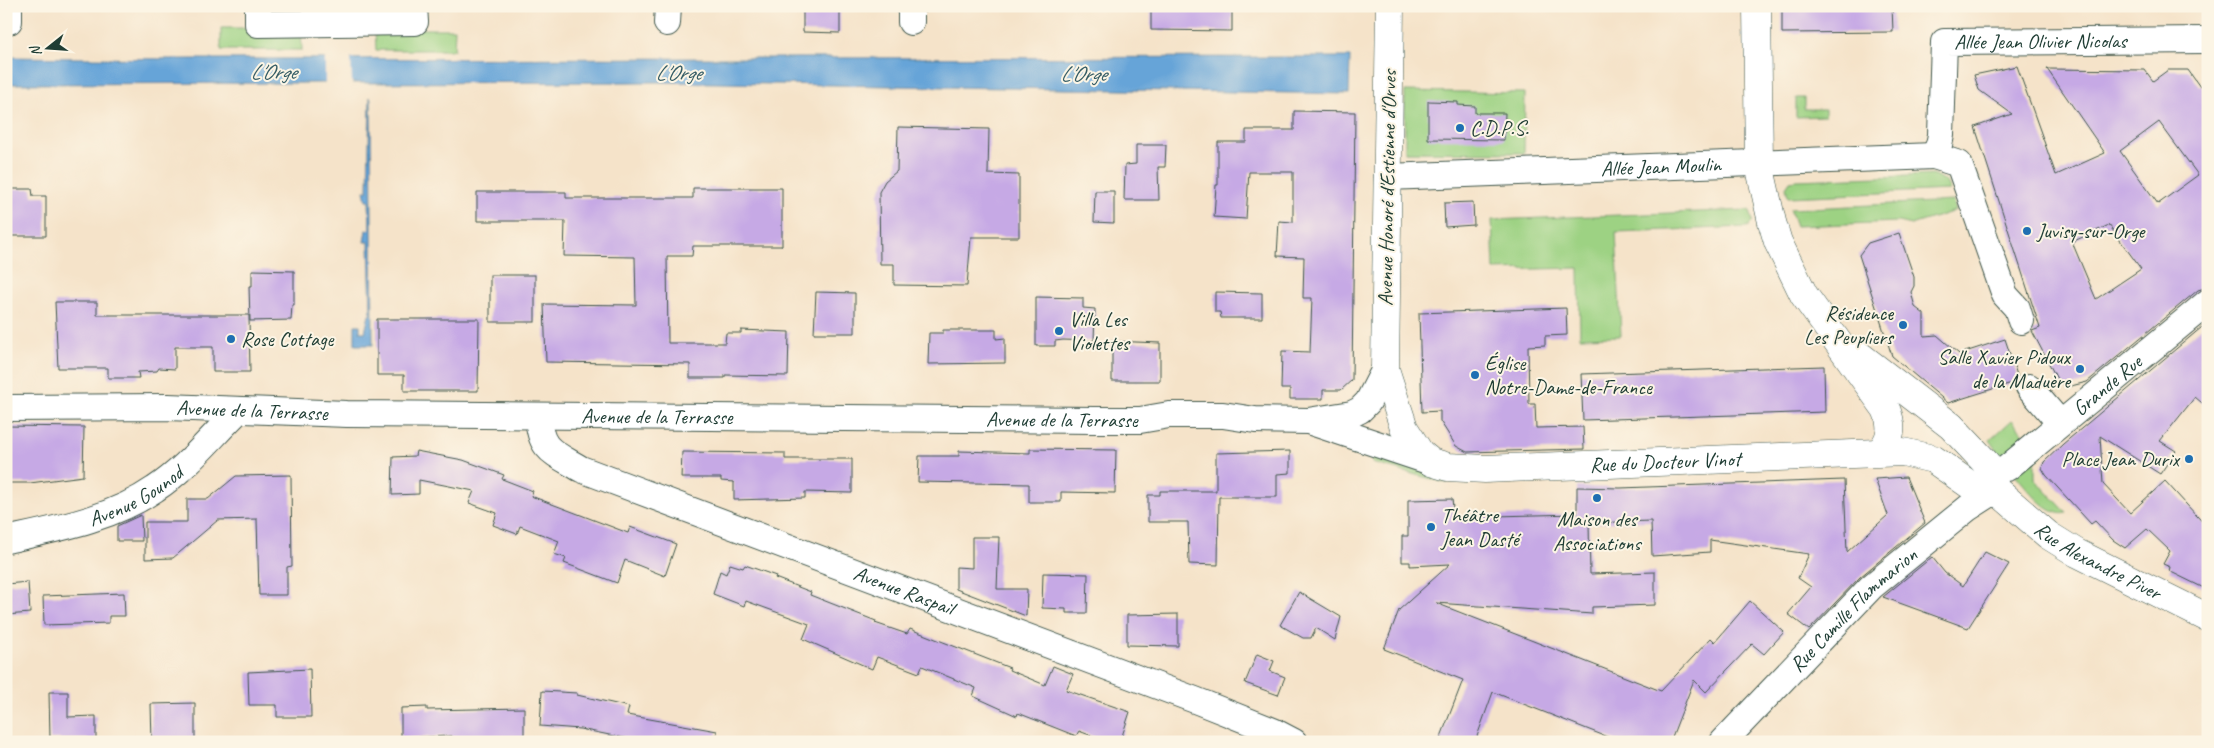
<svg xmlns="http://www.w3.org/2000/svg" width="2214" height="748" viewBox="0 0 2214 748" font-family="Caveat,sans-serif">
<rect width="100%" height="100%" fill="#fcf5e5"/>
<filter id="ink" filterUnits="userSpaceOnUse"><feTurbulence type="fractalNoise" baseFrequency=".02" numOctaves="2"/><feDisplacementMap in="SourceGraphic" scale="10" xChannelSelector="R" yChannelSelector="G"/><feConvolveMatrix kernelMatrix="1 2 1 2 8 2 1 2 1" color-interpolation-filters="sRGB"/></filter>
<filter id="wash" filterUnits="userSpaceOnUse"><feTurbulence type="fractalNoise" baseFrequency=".0096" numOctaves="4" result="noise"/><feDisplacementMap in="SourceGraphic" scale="20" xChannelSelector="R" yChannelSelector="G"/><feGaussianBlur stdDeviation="1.12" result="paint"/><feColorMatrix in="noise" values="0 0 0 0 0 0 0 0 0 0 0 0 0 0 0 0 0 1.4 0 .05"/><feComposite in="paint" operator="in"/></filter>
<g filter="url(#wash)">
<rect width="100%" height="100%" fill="#f5e3c9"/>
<g fill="#9dd283" stroke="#5e885c">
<path d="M270 6H404L400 12 278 14Z"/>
<path d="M221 28H301L302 50H221Z"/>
<path d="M375 29H455L454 50H376Z"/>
<path d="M1405 91 1525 93 1524 153 1405 152Z"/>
<path d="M1796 98H1804V109H1825V116L1796 117Z"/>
<path d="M1935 175 1946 182 1950 190 1788 197 1786 187 1790 181 1796 180Z"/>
<path d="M1953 201 1955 211 1911 225 1898 222 1796 226 1790 209Z"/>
<path d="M1748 210 1750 211 1753 222 1747 227 1616 232 1621 336 1580 337 1579 268 1494 270 1492 220Z"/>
<path d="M2012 420 2028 439 2004 460 1990 440Z"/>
<path d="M1372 452 1446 475V483L1372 463Z"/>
<path d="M2035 455V479L2067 513C2048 519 2025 485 2013 472Z"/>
</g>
<g fill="#66a4d8" stroke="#427086">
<path d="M6 57 175 59 1350 57 1349 94 658 82 6 84Z"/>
<path d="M370 97 371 99 373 345H355V325H360V332H365L369 315H371L369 242H364L366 230H370L369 200H366L364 191 368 190Z"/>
</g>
<path fill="#f5e3c9" d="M325 56H351L352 85H325Z"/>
<g id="blocks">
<g fill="#c6a9e5" fill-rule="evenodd">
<path d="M803 6H836V9H840V33L803 32Z"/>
<path d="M1151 6H1232V31L1151 30Z"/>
<path d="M1782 6H1892L1893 32 1782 33Z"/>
<path d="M2017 66 2056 175 2105 153 2047 69 2145 70 2153 81 2168 70H2188L2200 87 2208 83V287L2198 290 2087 382 2071 386 2066 387 2058 381 2032 331 2040 328 1975 127 2012 114 1979 90 1974 75ZM2159 122 2198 175 2158 204 2120 151ZM2109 225 2141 269 2096 299 2072 242Z"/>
<path d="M1428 101 1458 102V105L1475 106V113H1505L1504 140 1428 139Z"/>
<path d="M1294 111 1355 112 1352 380 1341 390H1323V399H1290V389H1281L1282 351 1310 352 1312 298H1303L1304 257 1277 256 1279 221 1293 222V172H1249L1246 219 1214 217 1216 185H1218V142H1246V130H1294Z"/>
<path d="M898 127 989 129 988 174 1019 175V237H971L967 286 894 285V264H880L879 192 885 181 897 171Z"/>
<path d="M1136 145H1166L1165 167H1158L1159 200H1124L1125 165 1136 164Z"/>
<path d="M693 188H782V246H693L692 256H667L668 343H725L726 333H741V330L789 332 788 376 725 375V378H690V364L546 362 544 304 636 305 635 257 564 256 565 221H477V192H566V198H693Z"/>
<path d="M6 189H32L33 196H46V236H6Z"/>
<path d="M1095 191H1114V223L1094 222Z"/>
<path d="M1473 202 1474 225 1445 227 1444 203Z"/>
<path d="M1899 233 1914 277V286L1911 292 1915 307 1924 314V336L1937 335 1959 354 2005 339 2018 378 2015 382 1948 403 1892 356 1859 255 1868 243Z"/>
<path d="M252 270 294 271V305H292L291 320 250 321 249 286H252Z"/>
<rect x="490" y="275" width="45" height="47"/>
<path d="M816 292 855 293V333H814Z"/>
<path d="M1215 292 1262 293V318H1221L1220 312H1215Z"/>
<path d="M1036 297 1083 298V308L1095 309 1094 341 1063 340 1055 341V346H1036Z"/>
<path d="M55 302H97V315H249L250 372H213V347H175V369L159 368 157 371 138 372 139 378H108V368H58Z"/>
<path d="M1566 308 1567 335 1545 336V345L1528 346 1529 404H1535L1536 428 1583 427 1584 449 1467 452 1456 446 1440 421V411L1422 412 1419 313Z"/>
<path d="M377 319H479L478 391H404V375H377Z"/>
<path d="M2208 322V408L2195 397 2160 441 2176 451 2160 474 2100 436 2103 484 2130 513 2165 481 2208 528V590L2169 571 2170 567 2163 564 2170 551 2147 529 2125 548 2113 540 2095 521 2091 524 2046 475 2042 468 2044 462 2063 444Z"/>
<path d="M943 330H996V339L1005 338V363L928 364 929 333H943Z"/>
<path d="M1112 341 1160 343V381H1112Z"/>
<path d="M1824 366 1825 412 1583 420 1581 374Z"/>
<path d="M6 426 84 427 83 476 30 483H6Z"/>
<path d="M1030 449 1116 450 1115 493 1061 492V502H1029V484L918 482 919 456H959V451L1030 453Z"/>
<path d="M416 451 463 460 504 475 502 479 533 491 531 496 628 533 630 527 676 544 665 576 625 560 617 583 564 563 566 558 554 554 559 541 520 526 517 534 493 525 497 513 469 503 474 491 419 480V494L392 495 393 457 415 456Z"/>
<path d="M1290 451V473L1277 474V497H1219L1218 565 1189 564 1188 522H1148V495H1160V491H1216V453Z"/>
<path d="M682 452 785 453V459H852V493L805 492V498L734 500V482L721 481V478H681Z"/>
<path d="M291 475 292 566 287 567V595H259L257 519 218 520 173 558 145 559V522H187V499H208L236 476Z"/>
<path d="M1906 477 1925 523 1860 577 1809 630 1788 614 1811 587 1798 578 1809 554 1710 540V552L1652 556 1651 521 1589 523 1590 574 1655 572V605L1592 607V614L1436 603 1661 691 1711 638 1715 642 1750 601 1784 632 1764 654 1752 644 1706 692 1694 680 1670 742H1620L1493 692 1475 742H1439L1463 680 1384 649 1399 610 1450 564 1410 566V562H1402V536H1408V500L1452 499 1454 517 1577 514V487L1620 488 1844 480 1847 552 1888 515 1875 479Z"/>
<path d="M141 515 142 541H117V526Z"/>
<path d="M972 537H999L997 589H1027L1026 616 956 589V567L972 568Z"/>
<path d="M1985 552 2009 564 1968 628 1883 597 1932 557 1945 573 1963 586Z"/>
<path d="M730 564 743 568 745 565 776 576 775 578 811 592 810 595 876 621 875 623 907 634 910 629 1010 668 1009 670 1045 685 1053 666 1073 674 1066 690 1130 712 1120 742H1108L1079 731 1076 736 1018 713 1017 716 973 696 976 688 922 666 919 673 877 657 872 669 803 639 809 624 746 601 744 606 713 594 720 571 726 574Z"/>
<path d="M1043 573 1088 574 1087 613H1066V609L1042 608Z"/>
<path d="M28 582 30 613 6 615V584Z"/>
<path d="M1299 592 1341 617 1335 640 1316 628 1311 638H1303L1280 625Z"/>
<path d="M124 593 125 616H109V623L44 625 43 596Z"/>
<path d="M1178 614V646L1127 645V615Z"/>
<path d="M1257 654 1274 661 1270 671 1285 677 1278 695 1245 683Z"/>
<path d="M310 669 311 717H277V705H249L248 672Z"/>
<path d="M542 691 577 693V695L629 707 627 715 717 731 716 742H644L580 729 540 726Z"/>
<path d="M49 692H68V717L96 716V739H50Z"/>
<path d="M195 703V742H152L151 704Z"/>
<path d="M427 707V710L524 708V739L452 741V736L401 738V708Z"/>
</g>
</g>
</g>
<g filter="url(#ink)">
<use href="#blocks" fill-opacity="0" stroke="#3f564a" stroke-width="1"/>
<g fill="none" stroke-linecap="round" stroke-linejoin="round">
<g stroke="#3f564a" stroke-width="28">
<g id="street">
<path d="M258 6V24L415 22 414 6"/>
<path d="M9 21V6"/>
<path d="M911 22V6"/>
<path d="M667 23 668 6"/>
<path id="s1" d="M1387 177 1934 156"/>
<path id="s2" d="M2021 321 2017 308 2005 295 1959 164 1934 156 1939 145 1941 135 1944 42 2208 40"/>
<path d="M2029 387 2060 423"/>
<path id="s3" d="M6 408 168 407 347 414 1095 420H1140L1169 415H1223L1255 420 1308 421 1352 414 1360 410 1368 402 1385 369"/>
<path id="s4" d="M538 416C540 451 553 452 581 469L1195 700 1273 731 1294 742"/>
<path d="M1311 422 1431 462"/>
<path id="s5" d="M2007 468 2208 302"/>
<path id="s6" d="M6 540C56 529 112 519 155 489 187 468 211 437 239 410"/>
<path id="s7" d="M1723 742 1871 587 1968 508 1996 490"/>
</g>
</g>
<g stroke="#3f564a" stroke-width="29">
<g id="secondary">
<path id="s8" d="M1390 6 1385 369 1404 428 1420 453 1431 462 1448 467 1485 469 1903 452 1933 459 1973 487 1996 490"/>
<path d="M1757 6 1759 164 1772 222 1778 242 1804 295 1886 409C1893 426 1892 438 1880 452"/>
<path d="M1855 352 1951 426 1986 463 1996 490"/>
<path id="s9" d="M1996 490 2048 535 2077 553 2208 618"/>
</g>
</g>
<use href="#street" stroke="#fff" stroke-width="26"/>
<use href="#secondary" stroke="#fff" stroke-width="28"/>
</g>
</g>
<g fill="#1f6fb2" stroke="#fcf5e5" stroke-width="2">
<circle cx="1460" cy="128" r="5"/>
<circle cx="2027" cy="231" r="5"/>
<circle cx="1903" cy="325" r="5"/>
<circle cx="1059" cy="331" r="5"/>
<circle cx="231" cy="339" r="5"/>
<circle cx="2080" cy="369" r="5"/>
<circle cx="1475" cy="375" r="5"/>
<circle cx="2189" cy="459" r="5"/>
<circle cx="1597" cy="498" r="5"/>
<circle cx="1431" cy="527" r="5"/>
</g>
<g text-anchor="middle" stroke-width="4" stroke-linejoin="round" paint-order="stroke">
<g font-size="21" fill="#1f3d34" stroke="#fcf5e5">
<text dy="7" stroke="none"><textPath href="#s2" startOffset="408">Allée Jean Olivier Nicolas</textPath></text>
<text dy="7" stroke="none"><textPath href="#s1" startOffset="274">Allée Jean Moulin</textPath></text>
<text transform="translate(1387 188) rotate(-89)" y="7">Avenue Honoré d'Estienne d'Orves</text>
<text dy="7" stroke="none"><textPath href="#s5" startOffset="130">Grande Rue</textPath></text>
<text dy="7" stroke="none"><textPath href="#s3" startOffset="246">Avenue de la Terrasse</textPath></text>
<text dy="7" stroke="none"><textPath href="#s3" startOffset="651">Avenue de la Terrasse</textPath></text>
<text dy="7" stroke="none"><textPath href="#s3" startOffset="1056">Avenue de la Terrasse</textPath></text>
<text dy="7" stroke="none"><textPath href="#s8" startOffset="704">Rue du Docteur Vinot</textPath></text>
<text dy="7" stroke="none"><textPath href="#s6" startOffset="138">Avenue Gounod</textPath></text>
<text dy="7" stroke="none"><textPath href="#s9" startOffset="125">Rue Alexandre Piver</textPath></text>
<text dy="7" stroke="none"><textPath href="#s4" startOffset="418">Avenue Raspail</textPath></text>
<text dy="7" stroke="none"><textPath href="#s7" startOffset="186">Rue Camille Flammarion</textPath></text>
</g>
<g font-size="21" fill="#1f3d34" stroke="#fcf5e5" text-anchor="start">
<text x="1470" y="135">C.D.P.S.</text>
<text x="2037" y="238">Juvisy-sur-Orge</text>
<text x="1893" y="320" text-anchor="end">Résidence<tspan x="1893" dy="24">Les Peupliers</tspan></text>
<text x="1069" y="326">Villa Les<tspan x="1069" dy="24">Violettes</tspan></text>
<text x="241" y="346">Rose Cottage</text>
<text x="2070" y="364" text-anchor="end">Salle Xavier Pidoux<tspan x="2070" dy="24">de la Maduère</tspan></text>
<text x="1485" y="370">Église<tspan x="1485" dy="24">Notre-Dame-de-France</tspan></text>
<text x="2179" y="466" text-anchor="end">Place Jean Durix</text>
<text x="1441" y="522">Théâtre<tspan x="1441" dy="24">Jean Dasté</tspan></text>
<text x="1597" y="526" text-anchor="middle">Maison des<tspan x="1597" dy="24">Associations</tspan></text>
</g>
<g font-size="22" font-style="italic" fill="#345c65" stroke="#fcf5e5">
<text x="273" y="79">L'Orge</text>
<text x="678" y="80">L'Orge</text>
<text x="1083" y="81">L'Orge</text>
</g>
</g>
<rect width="2214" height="748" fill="none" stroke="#fcf5e5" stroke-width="25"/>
<g transform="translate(48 48) rotate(253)" stroke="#fcf5e5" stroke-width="4" paint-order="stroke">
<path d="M0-4L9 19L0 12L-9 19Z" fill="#1f3d34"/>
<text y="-8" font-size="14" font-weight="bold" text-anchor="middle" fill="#1f3d34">N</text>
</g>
</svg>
